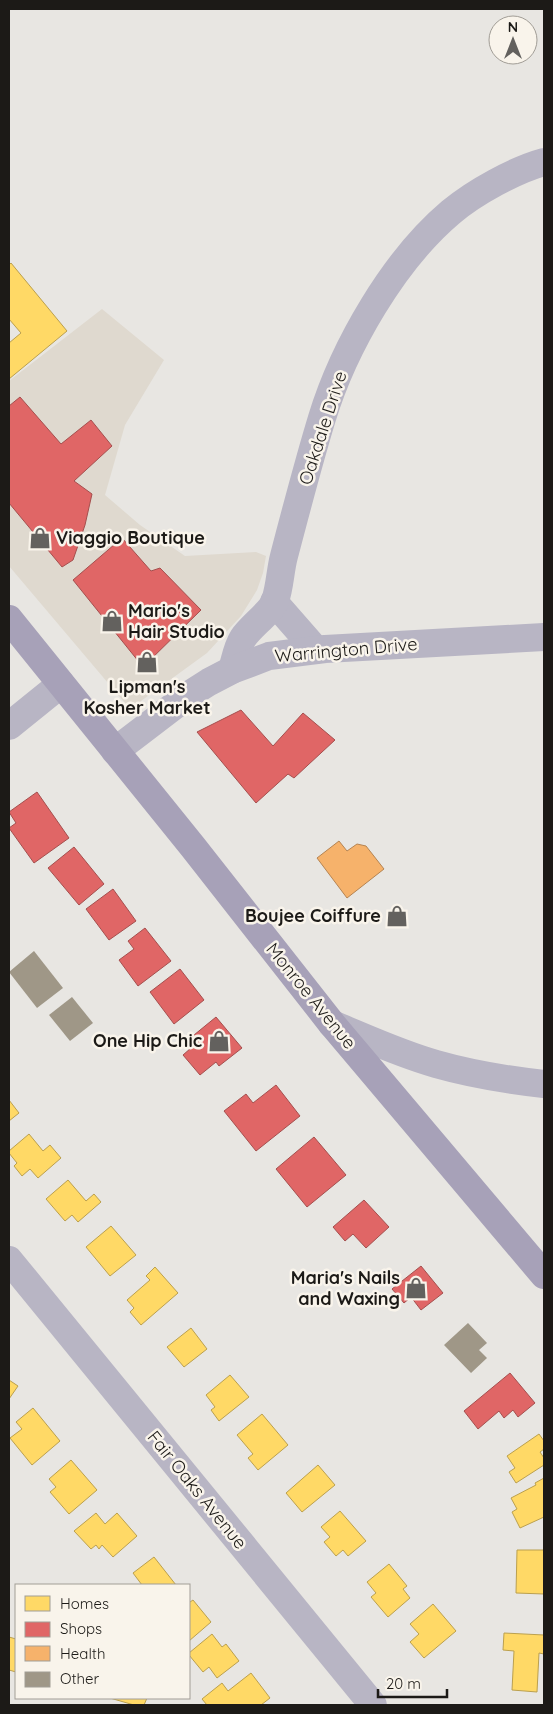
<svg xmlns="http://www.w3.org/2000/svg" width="553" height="1714" viewBox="0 0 553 1714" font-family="Quicksand,sans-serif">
<rect width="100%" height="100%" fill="#e8e6e2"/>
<path fill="#dfd9cf" d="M102 309 164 360 125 425 105 495 140 525 185 556 256 552 266 556 263 573 257 590 241 616 207 653 130 709 9 566V381Z"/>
<g fill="#ffd966" stroke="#bba04e">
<path d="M11 263 67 331 9 379V343L21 333 9 319V265Z"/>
<path d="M9 1100 19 1113 9 1121Z"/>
<path d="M29 1134 43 1151 50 1145 61 1158 38 1178 30 1169 22 1176 14 1166 17 1163 9 1153V1151Z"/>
<path d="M68 1180 86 1201 94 1194 101 1202 78 1222 72 1215 65 1221 46 1199Z"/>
<path d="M111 1226 136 1255 110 1276 86 1247Z"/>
<path d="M155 1267 178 1293 141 1325 130 1312 134 1308 127 1300 150 1280 146 1276Z"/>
<path d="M191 1328 207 1349 184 1367 167 1347Z"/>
<path d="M230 1375 249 1397 219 1421 211 1410 215 1407 206 1395Z"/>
<path d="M9 1380 18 1386 9 1399Z"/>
<path d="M33 1408 60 1441 32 1465 10 1438 22 1429 16 1422Z"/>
<path d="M262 1414 288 1445 258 1470 248 1458 253 1454 237 1435Z"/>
<path d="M539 1434 544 1441V1449L540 1452 544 1458V1465L516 1483 509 1472 515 1468 507 1456Z"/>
<path d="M71 1460 97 1490 69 1514 50 1492 56 1487 49 1479Z"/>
<path d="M318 1465 335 1485 302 1512 286 1493Z"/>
<path d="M544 1478V1517L520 1528 512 1512 517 1509 511 1498 536 1485 535 1483Z"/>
<path d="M340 1511 366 1541 348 1556 343 1550 336 1556 324 1542 330 1537 321 1527Z"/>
<path d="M96 1513 105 1524 117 1513 137 1536 113 1557 102 1545 99 1549 96 1545 91 1549 74 1531Z"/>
<path d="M517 1550H544V1594L516 1593Z"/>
<path d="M154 1557 176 1585H142L133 1573Z"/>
<path d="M389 1564 407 1586 403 1589 410 1598 388 1617 371 1597 376 1593 367 1582Z"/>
<path d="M193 1600 211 1622 189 1641V1601L190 1602Z"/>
<path d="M433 1604 456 1631 424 1658 410 1642 419 1634 410 1624Z"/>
<path d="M504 1633 544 1635V1654L539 1653 537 1692 512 1690 514 1651 503 1650Z"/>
<path d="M212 1634 222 1647 226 1644 239 1661 217 1678 209 1667 203 1672 189 1655V1653Z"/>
<path d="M9 1637 16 1639V1672L9 1670Z"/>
<path d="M251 1673 270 1698 261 1705H207L202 1699 222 1683 228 1691Z"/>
<path d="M110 1698H147L144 1705H134Z"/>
</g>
<g fill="#e06666" stroke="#a54f4e">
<path d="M20 397 61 444 91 420 112 446 74 481 92 494 85 525 73 560 62 567 9 503V406Z"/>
<path d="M122 538 151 571 160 568 201 610 143 667 73 580Z"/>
<path d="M241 710 273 746 303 713 335 740 294 778 288 774 256 803 197 732Z"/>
<path d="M37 792 69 838 34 863 9 828 16 823 9 812Z"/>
<path d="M74 847 104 884 79 905 48 868Z"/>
<path d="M113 889 136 921 109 940 86 909Z"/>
<path d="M145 928 171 961 138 986 119 960 134 949 128 941Z"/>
<path d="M180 969 204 1000 174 1024 150 992Z"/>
<path d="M216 1017 242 1048 219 1066 216 1062 200 1075 183 1055 199 1041 194 1035Z"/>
<path d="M276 1085 300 1116 256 1151 224 1111 246 1094 253 1103Z"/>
<path d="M314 1137 346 1175 307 1207 276 1169Z"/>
<path d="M364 1200 389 1227 366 1248 353 1234 345 1241 333 1227Z"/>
<path d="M421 1266 443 1293 421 1310 411 1297 404 1303 392 1289Z"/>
<path d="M510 1373 535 1403 518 1417 513 1410 504 1418 499 1411 478 1429 464 1411Z"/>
</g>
<path fill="#f6b26b" stroke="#b58452" d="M339 841 347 851 357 844 366 846 384 869 347 898 317 858Z"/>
<g fill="#9f9787">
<path d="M34 951 63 988 37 1008 9 972Z"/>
<path d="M72 997 93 1023 70 1041 49 1015Z"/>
<path d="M468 1323 487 1343 479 1350 487 1358 471 1373 444 1345Z"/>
</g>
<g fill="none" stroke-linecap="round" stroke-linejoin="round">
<g stroke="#b8b5c4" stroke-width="28">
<path d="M274 602 316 650"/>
<path d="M232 670C235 660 237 647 243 638 250 627 271 612 275 601 280 587 280 571 284 556 296 510 308 464 322 418 344 346 394 260 451 212 475 192 515 170 544 162"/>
<path d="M9 726 61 684"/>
<path d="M115 751 187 696 209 682 232 670 269 656 325 649 544 637"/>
<path d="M332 1024C366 1038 400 1054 436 1064 471 1074 508 1080 544 1084"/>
<path d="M9 1260 373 1705"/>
</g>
<path stroke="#a7a1b8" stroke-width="28" d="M9 619 193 847 332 1024 544 1275"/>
</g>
<defs>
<g id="shop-bare" transform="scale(1.725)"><path d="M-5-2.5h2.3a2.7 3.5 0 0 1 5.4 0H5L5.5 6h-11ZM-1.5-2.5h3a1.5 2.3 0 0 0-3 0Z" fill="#63615e" stroke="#f9f4eb" stroke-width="2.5" paint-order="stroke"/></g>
</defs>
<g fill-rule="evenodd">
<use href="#shop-bare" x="40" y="538"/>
<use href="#shop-bare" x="112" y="621"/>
<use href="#shop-bare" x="147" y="662"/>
<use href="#shop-bare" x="397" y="916"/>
<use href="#shop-bare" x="219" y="1041"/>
<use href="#shop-bare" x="416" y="1288"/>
</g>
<g text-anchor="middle" stroke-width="5" stroke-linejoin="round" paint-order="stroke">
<g font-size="18" fill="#1c1a17" stroke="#f9f4eb">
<text transform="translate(323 428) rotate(-72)" y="6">Oakdale Drive</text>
<text transform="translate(346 650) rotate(-5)" y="6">Warrington Drive</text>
<text transform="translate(311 996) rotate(51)" y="6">Monroe Avenue</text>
<text transform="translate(197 1490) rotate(51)" y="6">Fair Oaks Avenue</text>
</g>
<g font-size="18" font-weight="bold" fill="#1c1a17" stroke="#f9f4eb" text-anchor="end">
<text x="56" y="544" text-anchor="start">Viaggio Boutique</text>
<text x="128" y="617" text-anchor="start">Mario's<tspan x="128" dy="21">Hair Studio</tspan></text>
<text x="147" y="693" text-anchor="middle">Lipman's<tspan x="147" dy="21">Kosher Market</tspan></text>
<text x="381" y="922">Boujee Coiffure</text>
<text x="202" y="1047">One Hip Chic</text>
<text x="400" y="1284">Maria's Nails<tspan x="400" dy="21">and Waxing</tspan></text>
</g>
</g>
<rect width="553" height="1714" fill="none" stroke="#1c1a17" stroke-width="20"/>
<rect x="15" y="1584" width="175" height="115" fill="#f9f4eb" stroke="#a19d96"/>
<rect x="25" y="1596" width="25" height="15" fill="#ffd966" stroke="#a19d96"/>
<text x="60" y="1609" font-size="15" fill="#1c1a17">Homes</text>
<rect x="25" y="1622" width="25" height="15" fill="#e06666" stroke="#a19d96"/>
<text x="60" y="1634" font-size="15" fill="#1c1a17">Shops</text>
<rect x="25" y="1646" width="25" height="15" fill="#f6b26b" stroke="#a19d96"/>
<text x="60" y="1659" font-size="15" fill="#1c1a17">Health</text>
<rect x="25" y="1672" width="25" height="15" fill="#9f9787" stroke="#a19d96"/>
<text x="60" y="1684" font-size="15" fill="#1c1a17">Other</text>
<g transform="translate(513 40)"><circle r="24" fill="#f9f4eb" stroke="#a19d96"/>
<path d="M0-4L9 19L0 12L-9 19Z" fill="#63615e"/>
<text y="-8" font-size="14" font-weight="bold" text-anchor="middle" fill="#1c1a17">N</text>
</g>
<path d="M378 1689v8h69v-8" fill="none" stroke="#1c1a17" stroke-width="2.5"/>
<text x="386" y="1689" font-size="15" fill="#1c1a17" stroke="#f9f4eb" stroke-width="4" paint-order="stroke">20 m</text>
</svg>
